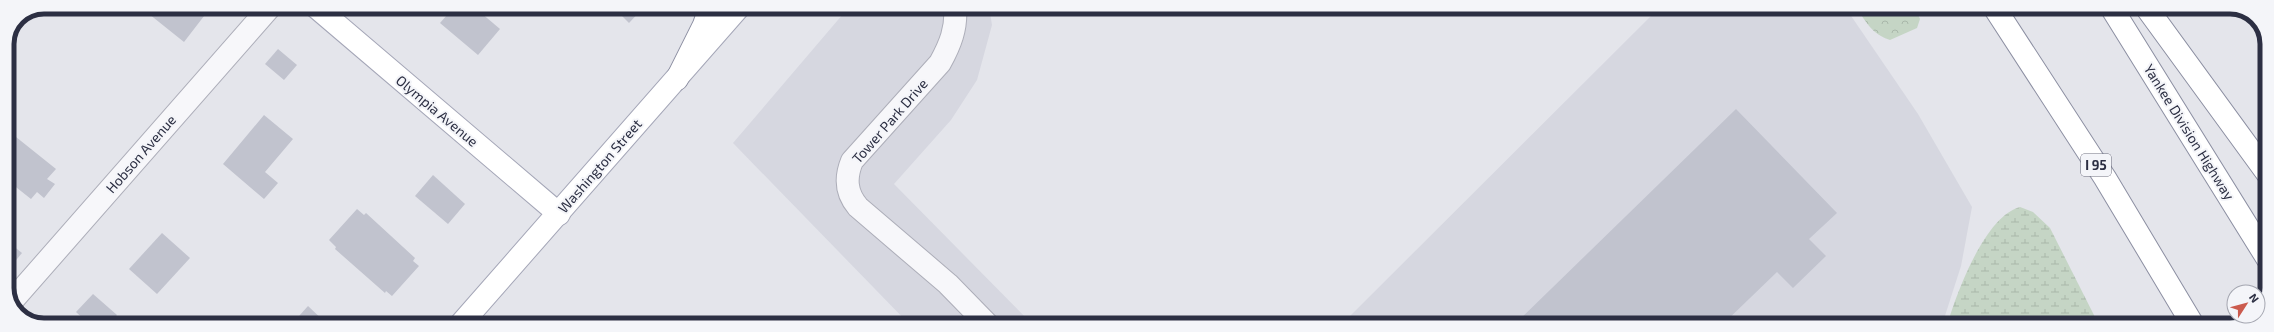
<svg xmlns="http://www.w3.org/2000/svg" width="2274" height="332" viewBox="0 0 2274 332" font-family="'Exo 2',sans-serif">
<defs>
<pattern id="forest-crowns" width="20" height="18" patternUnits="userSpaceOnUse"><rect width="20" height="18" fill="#c5d5c5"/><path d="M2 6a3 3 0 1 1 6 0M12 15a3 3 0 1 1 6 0" fill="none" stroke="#a9b7aa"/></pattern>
<pattern id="wetland-marsh" width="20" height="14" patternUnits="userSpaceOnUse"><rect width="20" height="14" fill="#c5d5c5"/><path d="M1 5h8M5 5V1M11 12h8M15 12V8" fill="none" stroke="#a9b7aa"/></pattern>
</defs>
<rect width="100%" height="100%" fill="#e4e5eb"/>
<g fill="#d6d7e0">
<path d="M849 7H989L992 25 977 80 951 120 894 184 1033 325H910L733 143Z"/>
<path d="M1660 7H1845L1918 114 1972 207 1961 266 1942 325H1341Z"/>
</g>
<path fill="url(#forest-crowns)" d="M1856 7H1915L1920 19 1917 28 1890 40C1872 34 1866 22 1856 7Z"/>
<path fill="url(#wetland-marsh)" d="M2020 207 2033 212 2050 228 2099 325H1947C1957 292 1985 216 2020 207Z"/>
<g fill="#c1c3ce">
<path d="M155 7 160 9 211 7 184 42 149 14Z"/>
<path d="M454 7H474L500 29 478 55 440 23Z"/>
<path d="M613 7H644L629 23Z"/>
<path d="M278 49 297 65 284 80 265 64Z"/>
<path d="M1736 109 1837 213 1809 239 1826 256 1793 288 1777 272 1722 325H1514Z"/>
<path d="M264 115 293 139 265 172 278 183 264 199 223 164Z"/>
<path d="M11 133 56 169 47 179 55 184 44 198 37 192 31 199 7 180V138Z"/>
<path d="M433 175 465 204 448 224 415 196Z"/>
<path d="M357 209 364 215 366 213 415 258 413 261 419 266 392 296 386 291 385 293 335 249 336 247 329 240Z"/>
<path d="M162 233 190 258 157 294 129 269Z"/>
<path d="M7 241 22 253 7 271Z"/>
<path d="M93 294 117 315 109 325H90L76 312Z"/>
<path d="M308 306 328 325H291Z"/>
</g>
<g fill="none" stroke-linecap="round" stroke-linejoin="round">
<g stroke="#adaeb9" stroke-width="24">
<g id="minor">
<path d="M955 7C957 28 950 45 940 63L852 161C845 178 846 193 858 207L948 284 988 325"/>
<path d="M12 301 270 7"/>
</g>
</g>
<g stroke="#a4a6b7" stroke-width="24">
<g id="major">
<path d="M316 7 559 214"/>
<path d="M460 325 739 7"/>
</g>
</g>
<g stroke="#8c8fa2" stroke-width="24">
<g id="highway">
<path d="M1994 7 2105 178 2193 325"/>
<path d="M2111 7 2267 258"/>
<path d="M2146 7 2267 173"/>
<path d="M677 79 704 25 710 7"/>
</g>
</g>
<use href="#minor" stroke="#f7f7fa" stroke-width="22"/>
<use href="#major" stroke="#fff" stroke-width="22"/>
<use href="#highway" stroke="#fff" stroke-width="22"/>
</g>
<g text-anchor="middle" stroke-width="4" stroke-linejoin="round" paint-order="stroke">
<rect fill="#f4f5f9" stroke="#686a7a" stroke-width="1" x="2081" y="154" width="30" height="22" rx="3"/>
<g font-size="13" font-weight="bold" fill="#2c2f43">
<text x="2096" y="170">I 95</text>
</g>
<g font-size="14" fill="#2c2f43" stroke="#f4f5f9">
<text transform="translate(437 111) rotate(40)" y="5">Olympia Avenue</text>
<text transform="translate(890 121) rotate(-49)" y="5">Tower Park Drive</text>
<text transform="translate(2189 132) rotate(58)" y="5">Yankee Division Highway</text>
<text transform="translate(141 154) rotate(-49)" y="5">Hobson Avenue</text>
<text transform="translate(600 166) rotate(-49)" y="5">Washington Street</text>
</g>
</g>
<path d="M0 0H2274V332H0ZM44 14H2230A30 30 0 0 1 2260 44V288A30 30 0 0 1 2230 318H44A30 30 0 0 1 14 288V44A30 30 0 0 1 44 14Z" fill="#f4f5f9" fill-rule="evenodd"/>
<path fill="none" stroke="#2c2f43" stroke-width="5" d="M44 14H2230A30 30 0 0 1 2260 44V288A30 30 0 0 1 2230 318H44A30 30 0 0 1 14 288V44A30 30 0 0 1 44 14Z"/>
<g transform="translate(2246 304) rotate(54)"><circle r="19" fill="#f4f5f9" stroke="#a4a6b0"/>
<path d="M0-3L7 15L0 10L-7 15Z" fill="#cb5b4e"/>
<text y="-6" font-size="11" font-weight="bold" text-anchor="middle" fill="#2c2f43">N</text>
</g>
</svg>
